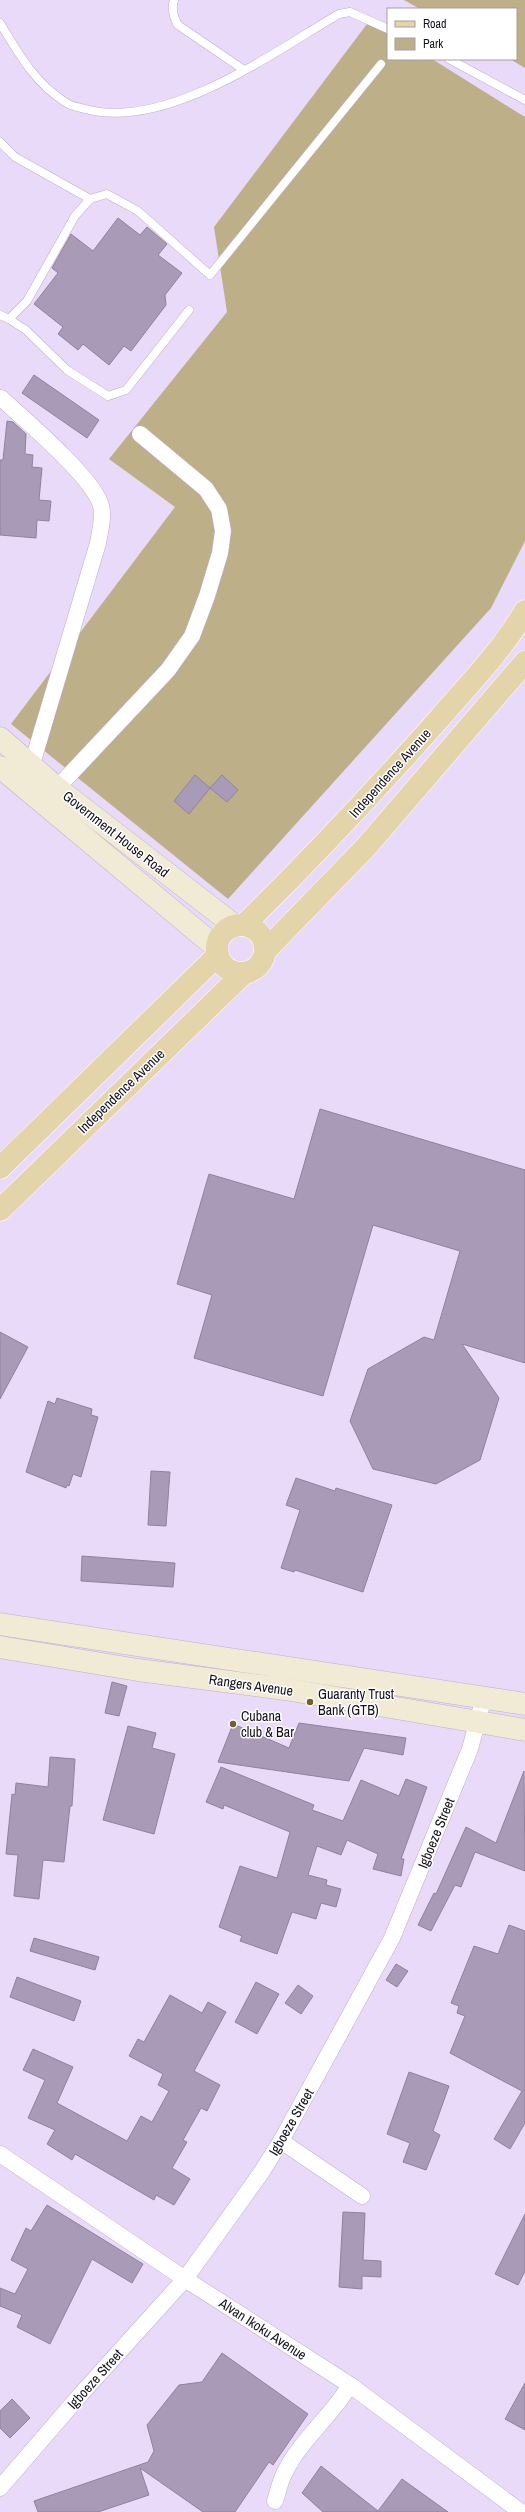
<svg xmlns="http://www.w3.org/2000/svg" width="525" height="2512" viewBox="0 0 525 2512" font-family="'Archivo Narrow',sans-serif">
<rect width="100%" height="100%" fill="#e9daf9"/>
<g fill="#bdaf88">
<path d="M404 0H525V68L510 59H516V9H420Z"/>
<path d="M370 20 388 31V59H432L525 117V541L491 608 228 899 11 724 175 507 109 459 227 312 214 227Z"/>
</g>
<g fill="#a99bb8" stroke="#90829f">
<path d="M118 218 140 235 147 227 167 244 158 255 182 273 165 295 166 305 131 351 124 346 109 365 83 344 78 350 58 334 63 327 34 304 58 273 52 268 71 234 93 251Z"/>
<path d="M34 375 99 420 87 438 22 393Z"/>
<path d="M7 421 13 422 26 434 25 454 33 455 32 467 42 468 39 500 51 501 49 521 37 520 36 538 0 535V460H3Z"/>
<path d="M195 775 210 788 189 814 174 801Z"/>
<path d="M222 775 238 790 227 802 210 788Z"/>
<path d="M320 1109 525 1170V1363L462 1344 499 1398 480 1460 436 1484 373 1469 350 1421 368 1369 424 1337 434 1340 460 1251 373 1225 323 1396 194 1358 212 1295 177 1284 209 1174 294 1199Z"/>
<path d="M0 1332 28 1347 0 1399Z"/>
<path d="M57 1398 92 1409 91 1415 98 1417 81 1477 73 1474 69 1486 67 1485 66 1488 26 1472 48 1401 55 1404Z"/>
<path d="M151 1471 170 1472 166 1526 148 1525Z"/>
<path d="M296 1478 335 1491 336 1488 392 1505 363 1592 295 1570 294 1572 281 1568 300 1510 286 1505Z"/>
<path d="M82 1556 175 1563 173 1587 81 1581Z"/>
<path d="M112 1682 127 1686 119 1716 105 1713Z"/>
<path d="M299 1723 406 1738 403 1755 364 1748 349 1781 218 1762 233 1724 289 1748Z"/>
<path d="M128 1726 156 1733 152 1748 175 1754 154 1834 103 1820Z"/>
<path d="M50 1757 75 1759 72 1806H70L64 1862 43 1860 39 1899 14 1896 18 1855 6 1854 12 1794 15 1795 16 1783 48 1787Z"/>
<path d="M221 1767 314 1805 312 1810 343 1821 361 1780 399 1796 406 1779 427 1787 401 1859H404L401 1876 373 1869 378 1854 347 1840 341 1855 317 1846 308 1875 327 1880 326 1885 341 1889 336 1907 321 1903 316 1919 292 1912 277 1954 240 1941 242 1936 219 1927 240 1866 277 1878 290 1832 224 1805 223 1809 206 1802Z"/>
<path d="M524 1771 525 1871 475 1852 461 1887 455 1885 431 1931 418 1925 434 1893 436 1894 466 1827 496 1843Z"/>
<path d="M509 1925 525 1931V2123L510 2149 494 2139 522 2091 450 2053 465 2016 457 2013 459 2006 451 2003 474 1946 498 1954Z"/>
<path d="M34 1938 99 1957 95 1970 30 1951Z"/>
<path d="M396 1964 408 1971 397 1987 386 1980Z"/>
<path d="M17 1977 81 2001 74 2021 10 1997Z"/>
<path d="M256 1982 279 1994 257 2034 235 2022Z"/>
<path d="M298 1985 313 1996 301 2014 285 2003Z"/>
<path d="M170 1995 202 2013 208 2002 226 2012 194 2071 220 2085 207 2111 201 2108 183 2140 187 2142 172 2168 190 2179 174 2205 156 2195 154 2200 75 2154 72 2160 47 2144 55 2130 28 2118 45 2080 23 2070 33 2049 73 2067 57 2103 127 2141 141 2116 152 2122 169 2091 158 2085 163 2074 129 2056 138 2039 144 2042Z"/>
<path d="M409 2072 449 2086 433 2131 440 2135 426 2170 403 2162 410 2143 387 2134Z"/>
<path d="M47 2205 143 2264 132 2283 92 2259 50 2344 17 2327 22 2315 0 2306V2288L15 2294 28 2269 11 2260 26 2228 31 2231Z"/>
<path d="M343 2212 365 2213 363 2260 381 2261V2277L362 2276V2289L339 2287Z"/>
<path d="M525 2214V2271L518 2285 495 2274Z"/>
<path d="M222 2353 308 2414 273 2465 269 2462 235 2512H203L140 2468 149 2495 98 2512H38L34 2501 148 2462 154 2451 147 2425 179 2385 202 2382Z"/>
<path d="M525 2383V2430L505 2419Z"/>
<path d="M12 2399 30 2418 10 2438 0 2428V2411Z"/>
<path d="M321 2466 378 2511 402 2479 448 2512H323L302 2493Z"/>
</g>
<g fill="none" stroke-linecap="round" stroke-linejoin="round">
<g stroke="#bdafcd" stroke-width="9">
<g id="lane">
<path d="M174 0C171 9 174 18 178 25L244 70"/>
<path d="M0 23C19 54 34 82 65 102 70 106 78 107 85 109 166 131 272 53 339 14L350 12 388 29"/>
<path d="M449 59 525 100"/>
<path d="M0 142 15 157 90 199"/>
<path d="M0 315 9 319 27 301 75 216 90 199 107 194 138 211 210 275 381 64"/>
<path d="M9 319 26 330 67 370 108 396 126 390 189 310"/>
</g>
</g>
<g stroke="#bdafcd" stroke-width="17">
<g id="street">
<path d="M1 398C24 419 95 479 101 506 104 517 100 531 98 543L32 764"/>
<path d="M57 788 168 670 192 636 207 596 220 553 223 531 219 509 206 489 140 434"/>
<path d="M281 2141 362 2196"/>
<path d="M0 2154 185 2279 350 2385 521 2512"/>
<path d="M0 2488 81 2394 185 2279 261 2173 281 2141 392 1938 470 1749 484 1697"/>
<path d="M275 2501C278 2492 280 2482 284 2474 300 2440 331 2417 350 2385"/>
</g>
</g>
<g stroke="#bdafcd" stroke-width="23">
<g id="secondary">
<path d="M0 738 57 788 235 926"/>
<path d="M0 767 217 948"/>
<path d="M0 1624 525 1704"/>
<path d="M0 1647 138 1670 285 1689 525 1730"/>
</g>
</g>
<g stroke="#fff" stroke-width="23">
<g id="primary">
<path d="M244 925C311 859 375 791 438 720 468 685 502 651 525 611"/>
<circle cx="241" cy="949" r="24"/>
<path d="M265 951 366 847 525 662"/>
<path d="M0 1168 218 955"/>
<path d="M0 1210 244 973"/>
</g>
</g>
<use href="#lane" stroke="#fff" stroke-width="8"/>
<use href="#street" stroke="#fff" stroke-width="16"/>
<use href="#secondary" stroke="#f1ead4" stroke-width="22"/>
<use href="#primary" stroke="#e3d4a9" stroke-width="22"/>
</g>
<g fill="#71602e" stroke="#fff" stroke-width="1.5">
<circle cx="310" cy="1702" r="4"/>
<circle cx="233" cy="1724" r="4"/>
</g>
<g text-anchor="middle" stroke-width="3" stroke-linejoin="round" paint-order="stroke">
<g font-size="14" fill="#16111c" stroke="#fff">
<text transform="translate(390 773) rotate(-48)" y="5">Independence Avenue</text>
<text transform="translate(116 834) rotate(38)" y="5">Government House Road</text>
<text transform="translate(121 1091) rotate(-44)" y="5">Independence Avenue</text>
<text transform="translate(251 1685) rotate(8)" y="5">Rangers Avenue</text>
<text transform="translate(436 1833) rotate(-68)" y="5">Igboeze Street</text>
<text transform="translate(291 2122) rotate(-60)" y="5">Igboeze Street</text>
<text transform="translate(263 2329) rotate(33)" y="5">Alvan Ikoku Avenue</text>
<text transform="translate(95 2379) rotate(-48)" y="5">Igboeze Street</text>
</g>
<g font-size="14" fill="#16111c" stroke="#fff" text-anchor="start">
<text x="318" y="1699">Guaranty Trust<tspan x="318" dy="16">Bank (GTB)</tspan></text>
<text x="241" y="1721">Cubana<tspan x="241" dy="16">club &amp; Bar</tspan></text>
</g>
</g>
<rect x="387" y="8" width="130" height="52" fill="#ffffff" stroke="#a2a0a4"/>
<rect x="395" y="21" width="20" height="6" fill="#e3d4a9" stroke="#a2a0a4"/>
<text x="423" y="28" font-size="12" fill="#16111c">Road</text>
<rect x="395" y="38" width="20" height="12" fill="#bdaf88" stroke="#a2a0a4"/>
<text x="423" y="48" font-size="12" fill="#16111c">Park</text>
</svg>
